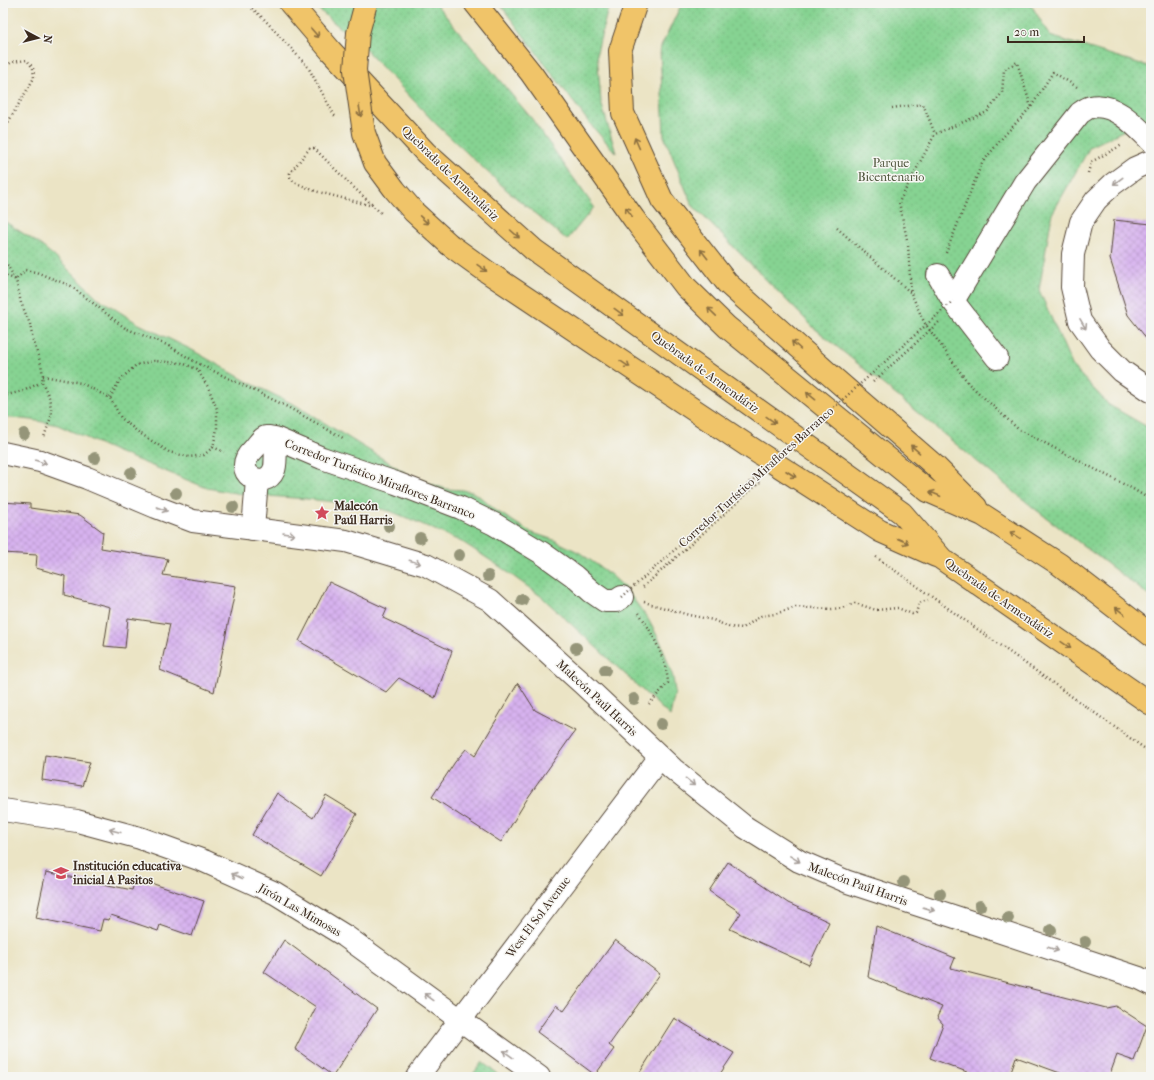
<svg xmlns="http://www.w3.org/2000/svg" width="1154" height="1080" viewBox="0 0 1154 1080" font-family="'IM FELL French Canon',serif">
<defs>
<pattern id="grass-dots" width="8" height="8" patternUnits="userSpaceOnUse"><rect width="8" height="8" fill="#86d392"/><path d="M2 2h.1M6 6h.1" fill="none" stroke="#75b57d" stroke-width="1.8" stroke-linecap="round"/></pattern>
<pattern id="building-cross-hatch" width="8" height="8" patternUnits="userSpaceOnUse"><rect width="8" height="8" fill="#d7b2ef"/><path d="M0 0l8 8M0 8l8-8" fill="none" stroke="#b999cc"/></pattern>
</defs>
<rect width="100%" height="100%" fill="#f6f6f2"/>
<filter id="ink" filterUnits="userSpaceOnUse"><feTurbulence type="fractalNoise" baseFrequency=".025" numOctaves="2"/><feDisplacementMap in="SourceGraphic" scale="8" xChannelSelector="R" yChannelSelector="G"/><feConvolveMatrix kernelMatrix="1 2 1 2 8 2 1 2 1" color-interpolation-filters="sRGB"/></filter>
<filter id="wash" filterUnits="userSpaceOnUse"><feTurbulence type="fractalNoise" baseFrequency=".012" numOctaves="4" result="noise"/><feDisplacementMap in="SourceGraphic" scale="16" xChannelSelector="R" yChannelSelector="G"/><feGaussianBlur stdDeviation="0.9" result="paint"/><feColorMatrix in="noise" values="0 0 0 0 0 0 0 0 0 0 0 0 0 0 0 0 0 1.4 0 .05"/><feComposite in="paint" operator="in"/></filter>
<g filter="url(#wash)">
<rect width="100%" height="100%" fill="#ebe4c5"/>
<g fill="url(#grass-dots)" stroke="#607e58">
<path d="M311 3H435L532 119 594 207 567 240 509 192 436 124 363 47Z"/>
<path d="M499 3H611L607 12 597 52 601 102 616 153 590 124Z"/>
<path d="M682 3H1030L1050 36 1151 67V117L1090 147 1052 214 1039 290 1073 367 1109 405 1151 429V597L1035 509 813 327 692 205 664 136 660 49Z"/>
<path d="M3 222 7 223 38 243 54 256 98 298 137 323 192 350 248 382 297 406 406 473 429 483 446 489 463 490 472 492 479 496 495 510 530 532 554 540 580 553 610 574 622 585 631 596 648 619 661 643 673 677 675 692 670 716 542 597 499 566 464 543 417 522 390 511 363 505 307 499 241 494 207 488 115 451 58 425 32 420 3 417Z"/>
<path d="M482 1062 501 1077H471Z"/>
</g>
<g id="blocks">
<g fill="url(#building-cross-hatch)">
<path d="M1114 220 1151 224V344L1128 315 1110 259Z"/>
<path d="M3 502 30 504V508L80 515 103 532 101 548 168 559 163 575 236 586 214 692 160 670 170 624 128 618 125 648 104 646 110 607 64 595 65 576 36 568 37 555 3 553Z"/>
<path d="M329 582 387 609 383 618 452 651 435 698 399 678 386 692 299 641Z"/>
<path d="M518 683 535 710 575 731 529 796 501 842 432 797 455 762 466 749 475 756Z"/>
<path d="M45 755 90 762 82 786 42 780Z"/>
<path d="M277 793 313 818 326 795 357 814 321 876 252 835Z"/>
<path d="M728 862 788 903 829 922 809 965 730 929 741 913 709 891Z"/>
<path d="M46 872 132 890 136 878 204 901 192 936 160 925 158 931 111 915 109 920 103 919 100 931 36 918Z"/>
<path d="M876 926 955 958 951 968 1106 1008 1116 1006 1147 1026 1134 1061 1117 1055 1109 1077H1071L1016 1057 1009 1077H980L930 1058 943 1024 937 1017 942 1007 868 977Z"/>
<path d="M284 940 377 1009 333 1076 295 1049 316 1007 264 972Z"/>
<path d="M615 940 660 974 609 1045 614 1049 595 1075 537 1032 556 1005 564 1011Z"/>
<path d="M674 1018 734 1053 718 1077H637Z"/>
</g>
</g>
</g>
<g filter="url(#ink)">
<use href="#blocks" fill-opacity="0" stroke="#554637" stroke-width="1"/>
<g fill="none" stroke-linecap="round" stroke-linejoin="round">
<g stroke="#554637" stroke-width="24">
<g id="minor">
<path d="M1151 161 1135 168 1113 184 1096 200 1081 222 1073 254 1072 287 1080 321 1100 349 1122 371 1151 391"/>
<path d="M938 275 953 301 997 358"/>
<path d="M953 301 1025 182 1080 113C1083 111 1087 108 1091 107 1114 102 1136 126 1151 141"/>
<path d="M266 437 271 438 275 442C276 446 276 466 274 470 265 492 229 473 253 450 258 445 260 439 266 437Z"/>
<path d="M269 437 275 438 322 458 396 483 461 508 494 524 542 553 574 576 592 592 605 601H616L622 597"/>
<path d="M3 453 40 461 87 478 156 507 193 521 346 541 426 565 490 600 582 683 673 769 745 827 799 861 848 882 977 924 1139 978 1151 984"/>
<path d="M253 529 257 480"/>
<path d="M3 810 77 821 140 838 204 861 275 893 345 936 539 1077"/>
<path d="M417 1077 660 757"/>
</g>
</g>
<g stroke="#554637" stroke-width="24">
<g id="highway">
<path d="M290 3 331 51 426 153 534 250 902 513 942 559 1151 704"/>
<path d="M475 3 531 73 634 219 686 287 727 327 928 491 983 515 1059 564 1151 635"/>
<path d="M636 3 620 51 623 113 662 200 727 283 829 374 934 465 976 507"/>
<path d="M450 245 486 271 751 448 880 531 936 556"/>
</g>
</g>
<g stroke="#554637" stroke-width="2.5" stroke-dasharray="1 3" stroke-linecap="butt">
<path d="M246 3 264 19 308 67 336 118"/>
<path d="M3 68 12 62 27 60 33 68 34 78 3 131"/>
<path d="M1031 107 1017 62 1004 70 1002 93 987 112 935 134 899 202 908 244 911 293 924 322 969 384 1018 429 1133 489 1151 500"/>
<path d="M892 108 923 104 935 134"/>
<path d="M314 148H310L290 173V177L294 182 315 191 369 205 374 201"/>
<path d="M1088 173 1091 162 1122 145"/>
<path d="M837 228 910 292"/>
<path d="M946 253 982 163 1003 137 1031 107 1053 72 1077 87"/>
<path d="M3 258 16 280 21 303 30 324 33 341 41 364 43 376 42 382 49 397 52 414 44 437"/>
<path d="M3 274 16 280 25 270 36 272 71 286 125 328 167 345 199 364 282 404 343 438"/>
<path d="M43 376 81 383 110 398 121 418 138 432 169 452 189 457 204 455 213 447 217 429V409L208 387 197 369 182 363 154 361 136 365 120 380 110 398"/>
<path d="M873 382 939 322"/>
<path d="M3 396 23 391 42 382"/>
<path d="M213 447 224 452"/>
<path d="M876 557 1151 753"/>
<path d="M643 587 760 482"/>
<path d="M644 602 689 615 713 620 729 627 743 628 761 616 775 614 796 607 831 609 842 608 855 603 876 610 898 608 912 614 916 613 919 603 928 600"/>
<path d="M639 613C651 630 667 661 668 683L649 704"/>
</g>
<use href="#minor" stroke="#fff" stroke-width="22"/>
<use href="#highway" stroke="#f0c469" stroke-width="22"/>
<g stroke="#554637" stroke-width="24" stroke-linecap="butt">
<path id="highway-bridge" d="M366 3 358 33 355 70 364 133 375 163 395 190 414 212 450 245"/>
</g>
<g stroke="#554637" stroke-width="2.5" stroke-dasharray="1 3" stroke-linecap="butt">
<path d="M314 148 350 184 382 214"/>
<path d="M622 597 953 301"/>
</g>
<use href="#highway-bridge" stroke="#f0c469" stroke-width="22"/>
</g>
<g fill="#959579">
<circle cx="24" cy="434" r="6"/>
<circle cx="95" cy="458" r="6"/>
<circle cx="131" cy="473" r="6"/>
<circle cx="176" cy="493" r="6"/>
<circle cx="233" cy="507" r="6"/>
<circle cx="389" cy="526" r="6"/>
<circle cx="420" cy="538" r="6"/>
<circle cx="459" cy="555" r="6"/>
<circle cx="488" cy="576" r="6"/>
<circle cx="522" cy="600" r="6"/>
<circle cx="576" cy="648" r="6"/>
<circle cx="605" cy="670" r="6"/>
<circle cx="634" cy="699" r="6"/>
<circle cx="661" cy="724" r="6"/>
<circle cx="904" cy="882" r="6"/>
<circle cx="940" cy="894" r="6"/>
<circle cx="980" cy="906" r="6"/>
<circle cx="1008" cy="918" r="6"/>
<circle cx="1051" cy="930" r="6"/>
<circle cx="1085" cy="942" r="6"/>
</g>
<defs><path id="oneway-shaft" d="M-6 0H5M1.5-3L5.5 0L1.5 3" fill="none" stroke-width="1.6" stroke-linecap="round" stroke-linejoin="round"/></defs>
<g stroke="#8c6f40">
<use href="#oneway-shaft" transform="translate(315 33) rotate(49)"/>
<use href="#oneway-shaft" transform="translate(360 111) rotate(81)"/>
<use href="#oneway-shaft" transform="translate(637 143) rotate(-114)"/>
<use href="#oneway-shaft" transform="translate(629 212) rotate(-125)"/>
<use href="#oneway-shaft" transform="translate(424 220) rotate(43)"/>
<use href="#oneway-shaft" transform="translate(515 234) rotate(42)"/>
<use href="#oneway-shaft" transform="translate(704 254) rotate(-128)"/>
<use href="#oneway-shaft" transform="translate(482 268) rotate(35)"/>
<use href="#oneway-shaft" transform="translate(619 312) rotate(36)"/>
<use href="#oneway-shaft" transform="translate(712 312) rotate(-136)"/>
<use href="#oneway-shaft" transform="translate(796 345) rotate(-138)"/>
<use href="#oneway-shaft" transform="translate(625 364) rotate(34)"/>
<use href="#oneway-shaft" transform="translate(811 396) rotate(-141)"/>
<use href="#oneway-shaft" transform="translate(771 420) rotate(36)"/>
<use href="#oneway-shaft" transform="translate(915 449) rotate(-139)"/>
<use href="#oneway-shaft" transform="translate(791 474) rotate(33)"/>
<use href="#oneway-shaft" transform="translate(935 494) rotate(-157)"/>
<use href="#oneway-shaft" transform="translate(1015 535) rotate(-147)"/>
<use href="#oneway-shaft" transform="translate(903 541) rotate(24)"/>
<use href="#oneway-shaft" transform="translate(1120 611) rotate(-142)"/>
<use href="#oneway-shaft" transform="translate(1066 645) rotate(35)"/>
</g>
<g stroke="#a79f9a">
<use href="#oneway-shaft" transform="translate(1118 181) rotate(143)"/>
<use href="#oneway-shaft" transform="translate(1083 324) rotate(60)"/>
<use href="#oneway-shaft" transform="translate(41 462) rotate(17)"/>
<use href="#oneway-shaft" transform="translate(162 509) rotate(20)"/>
<use href="#oneway-shaft" transform="translate(289 534) rotate(8)"/>
<use href="#oneway-shaft" transform="translate(415 562) rotate(17)"/>
<use href="#oneway-shaft" transform="translate(690 782) rotate(39)"/>
<use href="#oneway-shaft" transform="translate(115 831) rotate(-165)"/>
<use href="#oneway-shaft" transform="translate(795 859) rotate(31)"/>
<use href="#oneway-shaft" transform="translate(237 876) rotate(-156)"/>
<use href="#oneway-shaft" transform="translate(929 909) rotate(17)"/>
<use href="#oneway-shaft" transform="translate(1053 949) rotate(19)"/>
<use href="#oneway-shaft" transform="translate(429 997) rotate(-144)"/>
<use href="#oneway-shaft" transform="translate(508 1054) rotate(-144)"/>
</g>
</g>
<defs>
<g id="sight-bare" transform="scale(1.2)"><path d="M0-6L1.8-2.2L6-1.7L2.9 1.2L3.7 5.4L0 3.3L-3.7 5.4L-2.9 1.2L-6-1.7L-1.8-2.2Z" fill="#d1495b" stroke="#f6f6f2" stroke-width="2.5" paint-order="stroke"/></g>
<g id="school-bare" transform="scale(1.2)"><path d="M0-5L7-2L0 1L-7-2ZM-4 1L0 2.5L4 1V4Q0 6-4 4Z" fill="#d1495b" stroke="#f6f6f2" stroke-width="2.5" paint-order="stroke"/></g>
</defs>
<g fill-rule="evenodd">
<use href="#sight-bare" x="322" y="513"/>
<use href="#school-bare" x="61" y="873"/>
</g>
<g text-anchor="middle" stroke-width="3" stroke-linejoin="round" paint-order="stroke">
<g font-size="12" fill="#4e543b" stroke="#f6f6f2">
<text x="891" y="167">Parque<tspan x="891" dy="14">Bicentenario</tspan></text>
</g>
<g font-size="12" fill="#3b2a1e" stroke="#f6f6f2">
<text transform="translate(450 173) rotate(44)" y="4">Quebrada de Armendáriz</text>
<text transform="translate(705 372) rotate(36)" y="4">Quebrada de Armendáriz</text>
<text transform="translate(756 477) rotate(-42)" y="4">Corredor Turístico Miraflores Barranco</text>
<text transform="translate(380 479) rotate(21)" y="4">Corredor Turístico Miraflores Barranco</text>
<text transform="translate(999 598) rotate(35)" y="4">Quebrada de Armendáriz</text>
<text transform="translate(597 698) rotate(43)" y="4">Malecón Paúl Harris</text>
<text transform="translate(858 884) rotate(20)" y="4">Malecón Paúl Harris</text>
<text transform="translate(300 910) rotate(30)" y="4">Jirón Las Mimosas</text>
<text transform="translate(538 917) rotate(-53)" y="4">West El Sol Avenue</text>
</g>
<g font-size="12" font-weight="bold" fill="#3b2a1e" stroke="#f6f6f2" text-anchor="start">
<text x="334" y="510">Malecón<tspan x="334" dy="14">Paúl Harris</tspan></text>
<text x="73" y="870">Institución educativa<tspan x="73" dy="14">inicial A Pasitos</tspan></text>
</g>
</g>
<rect width="1154" height="1080" fill="none" stroke="#f6f6f2" stroke-width="16"/>
<g transform="translate(38 38) rotate(97)" stroke="#f6f6f2" stroke-width="3" paint-order="stroke">
<path d="M0-3L7 15L0 10L-7 15Z" fill="#3b2a1e"/>
<text y="-6" font-size="11" font-weight="bold" text-anchor="middle" fill="#3b2a1e">N</text>
</g>
<path d="M1008 36v6h76v-6" fill="none" stroke="#3b2a1e" stroke-width="2"/>
<text x="1014" y="36" font-size="12" fill="#3b2a1e" stroke="#f6f6f2" stroke-width="3" paint-order="stroke">20 m</text>
</svg>
